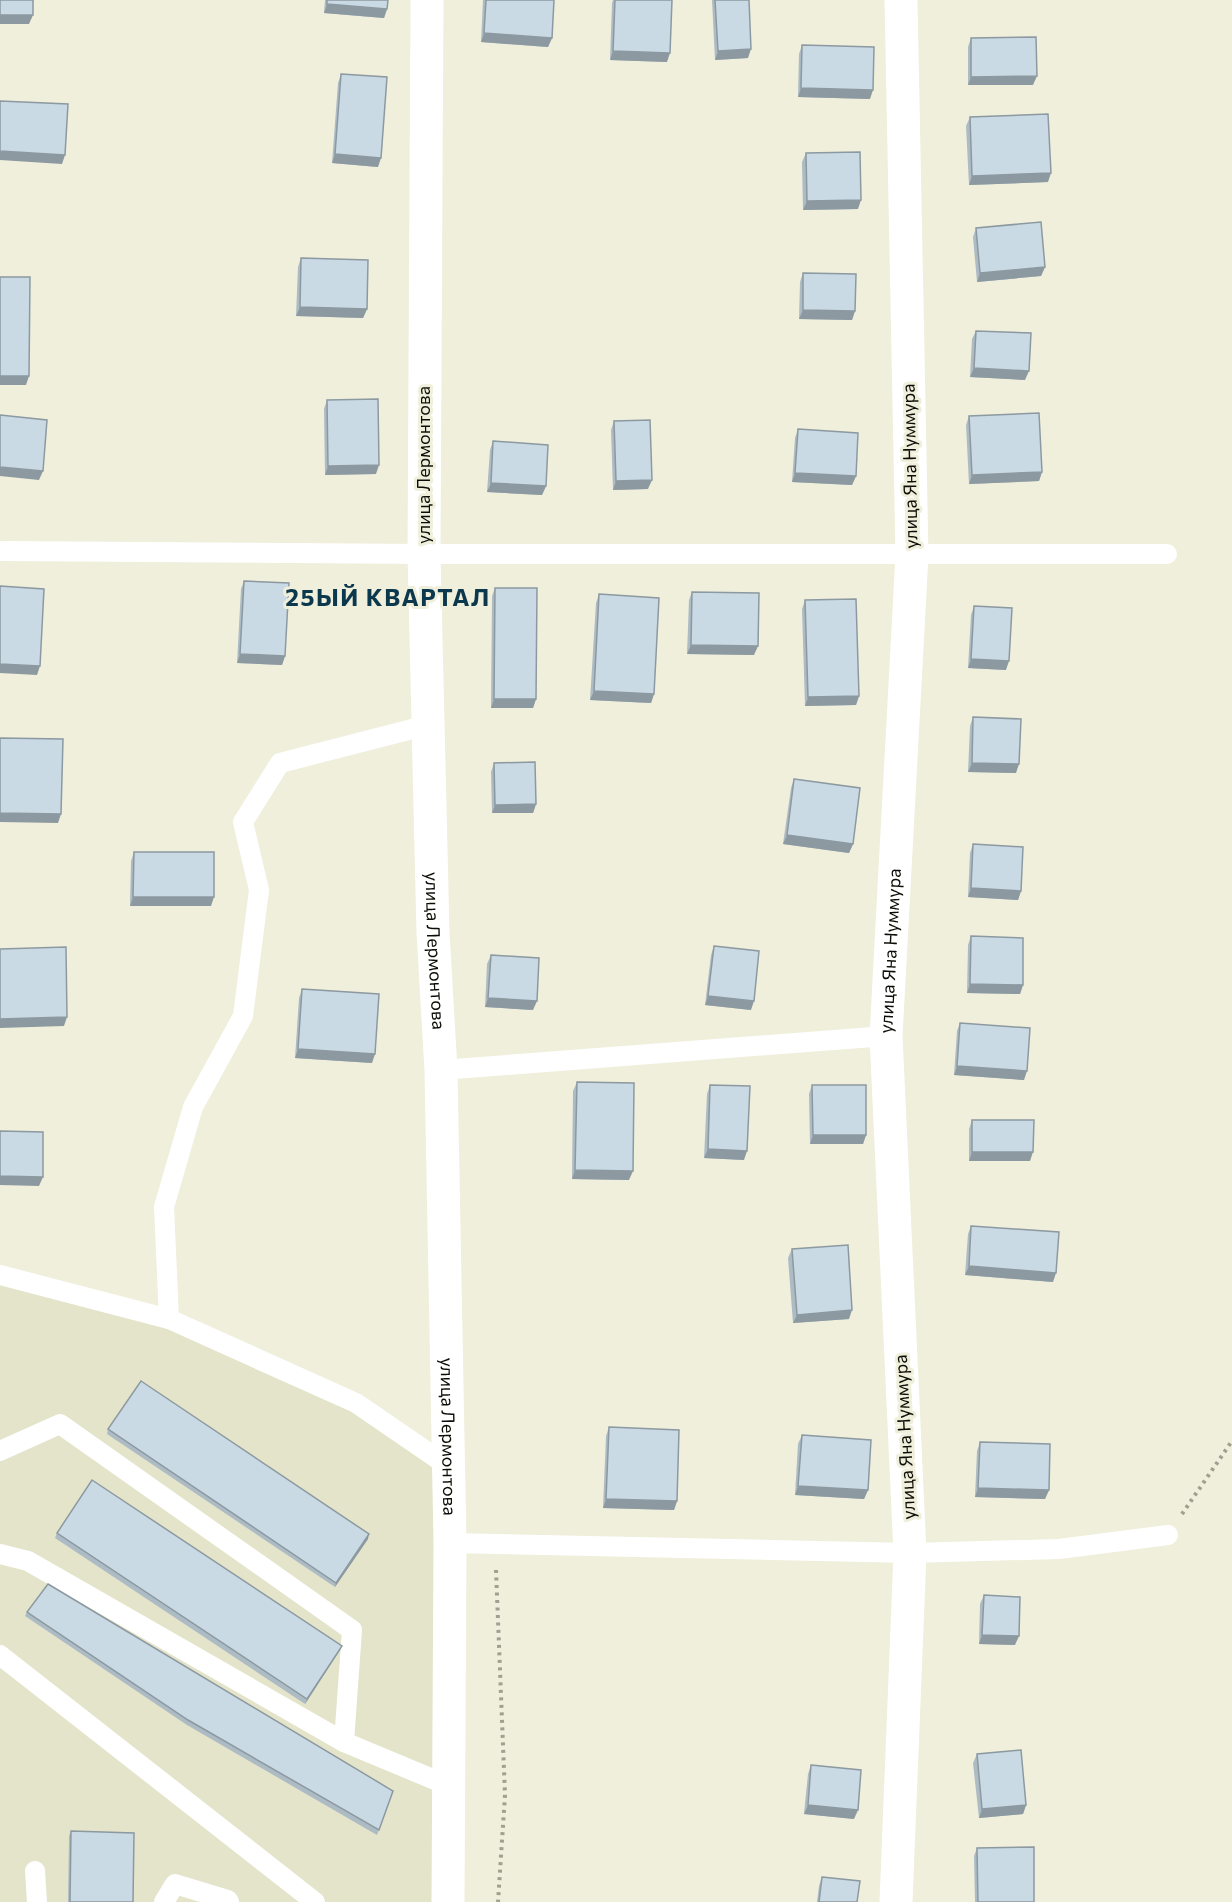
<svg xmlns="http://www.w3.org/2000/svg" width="1232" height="1902" viewBox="0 0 1232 1902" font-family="Commissioner,sans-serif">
<rect width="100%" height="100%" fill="#efefdc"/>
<path fill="#e4e4ca" d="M0 1275 169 1319 356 1403 448 1466V1902H0Z"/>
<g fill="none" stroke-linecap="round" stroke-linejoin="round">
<g stroke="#a0a092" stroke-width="4" stroke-dasharray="3 4.5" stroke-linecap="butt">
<path d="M1182 1514 1232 1441"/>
<path d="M496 1570 505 1795 498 1902"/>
</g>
<g stroke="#fff" stroke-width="20">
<path d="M0 551 424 554H1167"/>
<path d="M441 1070 886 1036"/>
<path d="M0 1275 169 1319 356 1403 448 1466"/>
<path d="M169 1319 164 1207 193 1107 243 1016 259 890 243 822 280 763 428 725"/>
<path d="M0 1451 60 1424 352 1630 344 1742"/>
<path d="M450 1543 910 1553 1059 1549 1168 1535"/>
<path d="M0 1554 28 1561 344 1742 447 1785"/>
<path d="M0 1655 315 1902"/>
<path d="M35 1871 37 1902"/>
<path d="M164 1902 175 1884 228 1900 229 1902"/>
</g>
<path stroke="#fff" stroke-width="33" id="s1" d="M896 1902 910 1553 886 1036 912 555 901 0"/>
<path stroke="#fff" stroke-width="33" id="s2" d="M427 0 424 554 433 933 441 1070 450 1543 448 1902"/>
</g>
<g fill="#adbbc5">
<path d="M325 0H388L387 9 384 18 324 13Z"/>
<path d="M483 0H554L552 38 548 47 481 42Z"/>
<path d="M613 0H615L667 62 610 60 612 3Z"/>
<path d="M712 0H749L748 58 715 60Z"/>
<path d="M971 38 1033 85H968V47Z"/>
<path d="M802 45 870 99 798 97 799 54Z"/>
<path d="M341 74 378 167 332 163 338 83Z"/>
<path d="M970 117 1048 182 969 185 966 126Z"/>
<path d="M806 153 858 209 803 210 802 162Z"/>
<path d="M976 228 1045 267 1041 276 977 282 973 237Z"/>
<path d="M301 258 367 309 363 318 296 316 298 267Z"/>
<path d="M803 273 855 311 852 320 799 319 800 282Z"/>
<path d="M976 331 1025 380 970 377 972 339Z"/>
<path d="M327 400 376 474 325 475 324 409Z"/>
<path d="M969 416 1042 472 1039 481 969 484 966 425Z"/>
<path d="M614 421 648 489 613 490 611 430Z"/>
<path d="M798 429 856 476 852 485 792 482 795 438Z"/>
<path d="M493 441 546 486 542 495 487 492 490 450Z"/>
<path d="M244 581 285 656 282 665 237 663 241 589Z"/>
<path d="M495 588 536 699 533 708H491L492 596Z"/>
<path d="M692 592 754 655 687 654 689 600Z"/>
<path d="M599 594 654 694 651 703 590 700 596 603Z"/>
<path d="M805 600 859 696 856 705 805 706 802 609Z"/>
<path d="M974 606 1006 670 968 668 971 615Z"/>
<path d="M973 717 1016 773 968 772 970 726Z"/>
<path d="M494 763 536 804 533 813H492L491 772Z"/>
<path d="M794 779 853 844 849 853 783 844 791 788Z"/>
<path d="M973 844 1021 891 1018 900 968 897 970 853Z"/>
<path d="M134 852 211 906H130L131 861Z"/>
<path d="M971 936 1023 985 1020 994 967 993 968 945Z"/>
<path d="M714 946 751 1010 705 1005 711 955Z"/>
<path d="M491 955 533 1010 485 1007 487 964Z"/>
<path d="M302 989 372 1063 295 1058 299 998Z"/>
<path d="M960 1023 1024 1080 954 1075 957 1031Z"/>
<path d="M577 1082 629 1180 572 1179 573 1091Z"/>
<path d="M710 1085 744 1160 704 1158 707 1094Z"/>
<path d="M812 1085 866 1135 863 1144H810L809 1094Z"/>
<path d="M972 1120 1030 1161H969V1129Z"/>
<path d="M971 1226 1053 1282 965 1275 968 1234Z"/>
<path d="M792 1249 849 1319 793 1323 788 1258Z"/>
<path d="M609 1427 677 1501 674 1510 603 1508 606 1436Z"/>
<path d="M108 1429 368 1539 335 1587 107 1434Z"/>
<path d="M802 1435 868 1490 864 1499 795 1495 798 1444Z"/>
<path d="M980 1442 1049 1490 1045 1499 975 1497 977 1451Z"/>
<path d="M57 1533 340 1650 305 1704 55 1538Z"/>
<path d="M984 1595 1015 1645 979 1644 980 1604Z"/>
<path d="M27 1612 393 1791 377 1835 187 1725 25 1616Z"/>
<path d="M977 1754 1026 1805 1023 1814 979 1818 973 1763Z"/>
<path d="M811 1765 854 1819 804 1814 808 1774Z"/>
<path d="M71 1831 133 1902H68L69 1836Z"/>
<path d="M977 1848 1034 1902H975L974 1856Z"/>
<path d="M822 1877 857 1902H817L819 1886Z"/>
</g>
<g fill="#8d99a0">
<path d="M327 4 387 9 384 18 324 13Z"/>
<path d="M0 15H33L29 24H0Z"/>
<path d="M484 33 552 38 548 47 481 42Z"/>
<path d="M751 49 748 58 715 60 718 51Z"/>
<path d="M613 51 670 53 667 62 610 60Z"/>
<path d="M1037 76 1033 85H968L971 77Z"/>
<path d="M801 88 873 90 870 99 798 97Z"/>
<path d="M0 151 65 155 62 164 0 160Z"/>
<path d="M335 154 381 158 378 167 332 163Z"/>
<path d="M1051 173 1048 182 969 185 972 176Z"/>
<path d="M861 200 858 209 803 210 807 201Z"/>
<path d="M1045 267 1041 276 977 282 980 273Z"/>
<path d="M300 307 367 309 363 318 296 316Z"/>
<path d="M803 310 855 311 852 320 799 319Z"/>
<path d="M974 368 1029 371 1025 380 970 377Z"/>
<path d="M0 376H29L26 385H0Z"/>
<path d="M379 465 376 474 325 475 328 466Z"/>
<path d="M0 467 43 471 39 480 0 476Z"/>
<path d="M1042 472 1039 481 969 484 972 475Z"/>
<path d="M795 473 856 476 852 485 792 482Z"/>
<path d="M652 480 648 489 613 490 616 481Z"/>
<path d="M491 483 546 486 542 495 487 492Z"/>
<path d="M691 645 758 646 754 655 687 654Z"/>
<path d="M240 654 285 656 282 665 237 663Z"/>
<path d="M971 659 1009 661 1006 670 968 668Z"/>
<path d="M0 664 40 666 37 675 0 673Z"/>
<path d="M594 691 654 694 651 703 590 700Z"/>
<path d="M859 696 856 705 805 706 808 697Z"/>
<path d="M494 699H536L533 708H491Z"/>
<path d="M972 763 1019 764 1016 773 968 772Z"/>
<path d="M536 804 533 813H492L495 805Z"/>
<path d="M0 813 61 814 58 823 0 822Z"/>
<path d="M787 835 853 844 849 853 783 844Z"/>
<path d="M971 888 1021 891 1018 900 968 897Z"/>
<path d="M133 897H214L211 906H130Z"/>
<path d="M970 984 1023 985 1020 994 967 993Z"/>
<path d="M708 996 754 1001 751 1010 705 1005Z"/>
<path d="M488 998 537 1001 533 1010 485 1007Z"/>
<path d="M67 1017 64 1026 0 1028V1019Z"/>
<path d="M298 1049 375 1054 372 1063 295 1058Z"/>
<path d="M957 1066 1027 1071 1024 1080 954 1075Z"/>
<path d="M813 1135H866L863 1144H810Z"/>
<path d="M708 1149 747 1151 744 1160 704 1158Z"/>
<path d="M972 1152H1033L1030 1161H969Z"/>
<path d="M575 1170 633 1171 629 1180 572 1179Z"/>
<path d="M0 1176 43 1177 39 1186 0 1185Z"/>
<path d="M969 1266 1056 1273 1053 1282 965 1275Z"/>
<path d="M852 1310 849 1319 793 1323 797 1315Z"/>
<path d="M798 1486 868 1490 864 1499 795 1495Z"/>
<path d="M978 1488 1049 1490 1045 1499 975 1497Z"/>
<path d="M606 1499 677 1501 674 1510 603 1508Z"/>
<path d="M369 1534 368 1539 335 1587 336 1583Z"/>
<path d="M982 1635 1019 1636 1015 1645 979 1644Z"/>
<path d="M342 1646 340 1650 305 1704 307 1699Z"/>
<path d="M808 1805 858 1810 854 1819 804 1814Z"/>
<path d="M1026 1805 1023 1814 979 1818 982 1809Z"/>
</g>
<g fill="#c9dae5" stroke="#8d99a0" stroke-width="1.5">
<rect x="0" y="0" width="33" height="15"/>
<path d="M327 0H388L387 9 327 4Z"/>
<path d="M486 0H554L552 38 484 33Z"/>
<path d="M615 0H672L670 53 613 51Z"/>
<path d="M715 0H749L751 49 718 51Z"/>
<path d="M1036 37 1037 76 971 77V38Z"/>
<path d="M802 45 874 47 873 90 801 88Z"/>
<path d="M341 74 387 77 381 158 335 154Z"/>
<path d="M0 101 68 104 65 155 0 151Z"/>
<path d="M1048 114 1051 173 972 176 970 117Z"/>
<path d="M860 152 861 200 807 201 806 153Z"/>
<path d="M1041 222 1045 267 980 273 976 228Z"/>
<path d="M301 258 368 260 367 309 300 307Z"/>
<path d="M803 273 856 274 855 311 803 310Z"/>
<path d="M0 277H30L29 376H0Z"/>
<path d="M976 331 1031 333 1029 371 974 368Z"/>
<path d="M378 399 379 465 328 466 327 400Z"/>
<path d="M1039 413 1042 472 972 475 969 416Z"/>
<path d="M0 415 47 420 43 471 0 467Z"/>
<path d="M650 420 652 480 616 481 614 421Z"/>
<path d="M798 429 858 433 856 476 795 473Z"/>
<path d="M493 441 548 445 546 486 491 483Z"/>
<path d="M244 581 289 583 285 656 240 654Z"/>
<path d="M0 586 44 589 40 666 0 664Z"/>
<path d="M495 588H537L536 699H494Z"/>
<path d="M692 592 759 593 758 646 691 645Z"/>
<path d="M599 594 659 598 654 694 594 691Z"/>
<path d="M856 599 859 696 808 697 805 600Z"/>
<path d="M974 606 1012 608 1009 661 971 659Z"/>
<path d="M973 717 1021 719 1019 764 972 763Z"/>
<path d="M0 738 63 739 61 814 0 813Z"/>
<path d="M535 762 536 804 495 805 494 763Z"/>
<path d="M794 779 860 788 853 844 787 835Z"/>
<path d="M973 844 1023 847 1021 891 971 888Z"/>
<path d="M134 852H214V897H133Z"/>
<path d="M971 936 1023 938V985L970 984Z"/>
<path d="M714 946 759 951 754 1001 708 996Z"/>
<path d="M66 947 67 1017 0 1019V949Z"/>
<path d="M491 955 539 958 537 1001 488 998Z"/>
<path d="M302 989 379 994 375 1054 298 1049Z"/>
<path d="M960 1023 1030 1028 1027 1071 957 1066Z"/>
<path d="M577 1082 634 1083 633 1171 575 1170Z"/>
<path d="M710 1085 750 1086 747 1151 708 1149Z"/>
<path d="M812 1085H866V1135H813Z"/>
<path d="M972 1120H1034L1033 1152H972Z"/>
<path d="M0 1131 43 1132V1177L0 1176Z"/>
<path d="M971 1226 1059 1232 1056 1273 969 1266Z"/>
<path d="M848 1245 852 1310 797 1315 792 1249Z"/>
<path d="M141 1381 369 1534 336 1583 108 1429Z"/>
<path d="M609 1427 679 1430 677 1501 606 1499Z"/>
<path d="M802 1435 871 1440 868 1490 798 1486Z"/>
<path d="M980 1442 1050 1444 1049 1490 978 1488Z"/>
<path d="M92 1480 342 1646 307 1699 57 1533Z"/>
<path d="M48 1584 393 1791 379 1830 188 1720 27 1612Z"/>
<path d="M984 1595 1020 1597 1019 1636 982 1635Z"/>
<path d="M1021 1750 1026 1805 982 1809 977 1754Z"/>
<path d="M811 1765 861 1770 858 1810 808 1805Z"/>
<path d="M71 1831 134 1833 133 1902H70Z"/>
<path d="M1034 1847V1902H978L977 1848Z"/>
<path d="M822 1877 860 1881 857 1902H819Z"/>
</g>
<g text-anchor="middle" stroke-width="6" stroke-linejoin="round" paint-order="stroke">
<g font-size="18" fill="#0d0d07" stroke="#efefdc">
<text transform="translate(424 465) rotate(-90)" y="6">улица Лермонтова</text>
<text transform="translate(910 466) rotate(-91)" y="6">улица Яна Нуммура</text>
<text dy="6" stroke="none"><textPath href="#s2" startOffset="951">улица Лермонтова</textPath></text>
<text dy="6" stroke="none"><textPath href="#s1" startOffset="952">улица Яна Нуммура</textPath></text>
<text dy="6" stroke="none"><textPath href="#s2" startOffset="1437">улица Лермонтова</textPath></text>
<text transform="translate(905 1437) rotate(-93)" y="6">улица Яна Нуммура</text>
</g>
<g font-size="24" font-weight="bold" letter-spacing="1.5" fill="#0c384e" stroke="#efefdc">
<text x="388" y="606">25ЫЙ КВАРТАЛ</text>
</g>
</g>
</svg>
